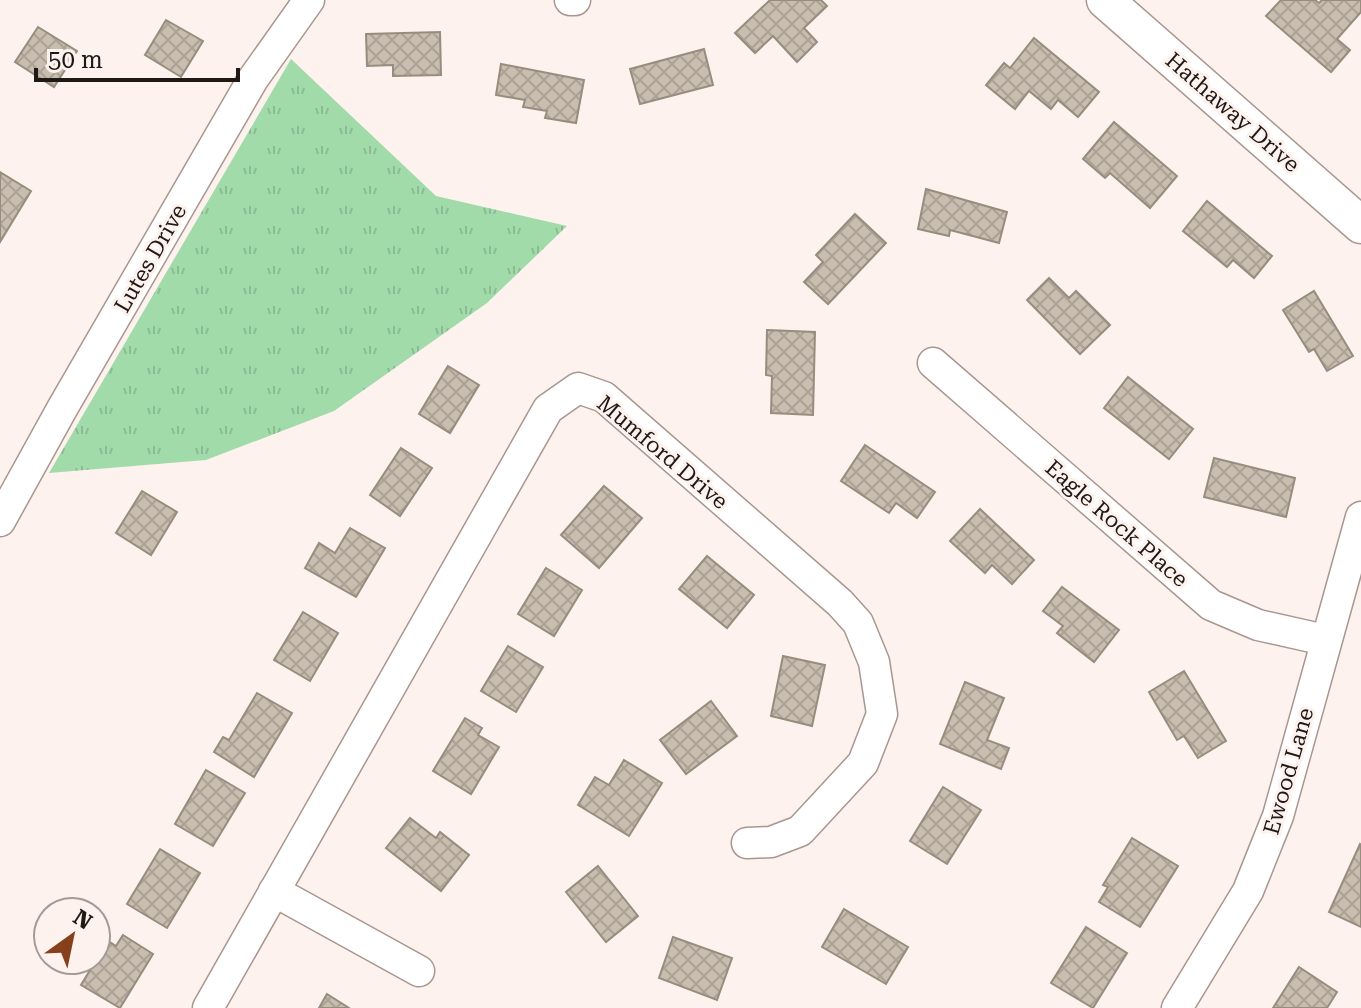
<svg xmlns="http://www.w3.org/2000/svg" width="1361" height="1008" viewBox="0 0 1361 1008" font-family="'Roboto Serif',serif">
<defs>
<pattern id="grass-tufts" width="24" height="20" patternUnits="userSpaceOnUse" patternTransform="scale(2)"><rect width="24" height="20" fill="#a1dbaa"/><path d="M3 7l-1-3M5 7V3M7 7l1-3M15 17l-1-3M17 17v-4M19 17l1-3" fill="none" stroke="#8abb92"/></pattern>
<pattern id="building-cross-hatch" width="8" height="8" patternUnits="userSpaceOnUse" patternTransform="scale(2)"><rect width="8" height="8" fill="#c8bdae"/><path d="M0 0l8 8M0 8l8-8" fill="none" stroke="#aba295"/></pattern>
</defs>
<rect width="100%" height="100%" fill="#fdf2ed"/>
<path fill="url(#grass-tufts)" d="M291 59 436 196 567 226 487 303 334 411 206 460 49 473Z"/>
<g fill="url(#building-cross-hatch)" stroke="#978d7f" stroke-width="2">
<path d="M770 0H821L827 6 804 28 817 42 797 62 773 36 755 53 735 33Z"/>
<path d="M1281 0H1315L1319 3 1322 0H1361V12L1337 39 1350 50 1331 72 1266 16Z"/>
<path d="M166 20 203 41 181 77 145 55Z"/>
<path d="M38 27 77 51 54 87 15 62Z"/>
<path d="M440 32 441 75 393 76V65L367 66 366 34Z"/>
<path d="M1034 38 1099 92 1078 117 1058 100 1051 109 1029 91 1015 109 986 85 1004 63 1010 68Z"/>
<path d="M704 49 713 85 640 104 630 69Z"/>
<path d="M501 64 584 80 576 123 545 118 547 111 523 107 525 100 496 95Z"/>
<path d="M1114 122 1177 176 1150 208 1110 173 1105 178 1083 159Z"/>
<path d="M0 172 31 191 0 242Z"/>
<path d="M926 189 1007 212 999 243 950 230 949 236 918 229Z"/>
<path d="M1207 201 1272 256 1254 278 1233 260 1227 267 1183 231Z"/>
<path d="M855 214 886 243 828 304 804 282 823 262 816 255Z"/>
<path d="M1049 278 1069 298 1076 291 1110 325 1080 354 1027 300Z"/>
<path d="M1314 291 1353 356 1327 371 1314 349 1309 352 1283 310Z"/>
<path d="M767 330 815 332 813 415 771 413 772 376 766 375Z"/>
<path d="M448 366 479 385 450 433 419 414Z"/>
<path d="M1128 377 1193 429 1169 459 1104 408Z"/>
<path d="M865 445 935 492 917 518 896 503 889 513 841 481Z"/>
<path d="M401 448 432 468 400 516 370 495Z"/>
<path d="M1214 458 1295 478 1286 517 1204 497Z"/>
<path d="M604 486 642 518 599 568 561 535Z"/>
<path d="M142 491 177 512 151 555 116 533Z"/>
<path d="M980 509 1034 560 1012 584 992 565 985 573 950 541Z"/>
<path d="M350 528 385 548 356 597 305 568 319 543 335 553Z"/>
<path d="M707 556 754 595 727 628 679 589Z"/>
<path d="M546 568 582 590 554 636 518 614Z"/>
<path d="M1062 587 1119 630 1094 662 1057 633 1063 626 1043 611Z"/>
<path d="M303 612 338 633 310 681 274 660Z"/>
<path d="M508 646 543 667 516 712 481 691Z"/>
<path d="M783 656 825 665 812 726 771 716Z"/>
<path d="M1184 671 1226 741 1198 758 1184 736 1177 740 1149 692Z"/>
<path d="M965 682 1004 698 987 740 1009 748 1001 769 940 744Z"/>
<path d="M257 693 292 713 254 777 214 752 223 737 229 740Z"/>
<path d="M711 701 737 736 686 774 660 740Z"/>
<path d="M465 718 482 728 478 735 499 747 471 794 433 771Z"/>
<path d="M624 760 662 783 629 836 578 805 595 777 609 785Z"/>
<path d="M206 770 245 793 213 846 175 824Z"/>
<path d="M943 787 981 810 947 864 910 841Z"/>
<path d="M410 818 436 838 440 832 469 855 441 891 386 848Z"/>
<path d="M1132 838 1178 866 1140 927 1099 902 1108 887 1103 885Z"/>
<path d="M1360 844 1361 845V927L1329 912Z"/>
<path d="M160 849 200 873 167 928 127 904Z"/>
<path d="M598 866 638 916 606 942 566 892Z"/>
<path d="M844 909 908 947 886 984 822 947Z"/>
<path d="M1086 927 1127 953 1093 1008 1051 983Z"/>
<path d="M123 935 153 954 120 1008 81 985 108 941 116 946Z"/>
<path d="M673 937 732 958 717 1000 659 978Z"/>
<path d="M1299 967 1337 992 1327 1008H1273Z"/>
<path d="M327 994 349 1008H319Z"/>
</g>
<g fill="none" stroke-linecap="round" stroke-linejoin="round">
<g stroke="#a9978f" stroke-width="33">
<g id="minor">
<path d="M570 0H575"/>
<path d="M933 363 1211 605 1258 625 1325 640"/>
<path d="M0 521 63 407 253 79 309 0"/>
<path d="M274 891 419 971"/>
<path d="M208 1008 548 409 578 388 604 397 840 603 858 623 874 662 882 714 863 763 800 831 771 842 747 843"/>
<path d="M1177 1008 1248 891 1278 816 1361 517"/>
</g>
</g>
<g stroke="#a9978f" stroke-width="39">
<path id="tertiary" d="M1105 0 1361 225"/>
</g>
<use href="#minor" stroke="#fff" stroke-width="30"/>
<use href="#tertiary" stroke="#fff" stroke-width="36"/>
</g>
<g text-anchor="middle" stroke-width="6" stroke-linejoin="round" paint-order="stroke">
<g font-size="22" fill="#1f1916" stroke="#fdf2ed">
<text transform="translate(1233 112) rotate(41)" y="8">Hathaway Drive</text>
<text transform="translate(150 258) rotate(-60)" y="8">Lutes Drive</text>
<text transform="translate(663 452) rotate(40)" y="8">Mumford Drive</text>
<text transform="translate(1117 523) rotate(41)" y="8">Eagle Rock Place</text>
<text transform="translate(1288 771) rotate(-74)" y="8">Ewood Lane</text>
</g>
</g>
<g transform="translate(72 936) rotate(33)"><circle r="38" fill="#fdf2ed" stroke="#a49b97" stroke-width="2"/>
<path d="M0-6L14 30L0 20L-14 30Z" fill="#86401c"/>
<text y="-12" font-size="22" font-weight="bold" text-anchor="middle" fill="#1f1916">N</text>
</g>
<path d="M36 68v12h202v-12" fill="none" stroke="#1f1916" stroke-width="4"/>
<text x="48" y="68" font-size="24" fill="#1f1916" stroke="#fdf2ed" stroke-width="6" paint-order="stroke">50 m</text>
</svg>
